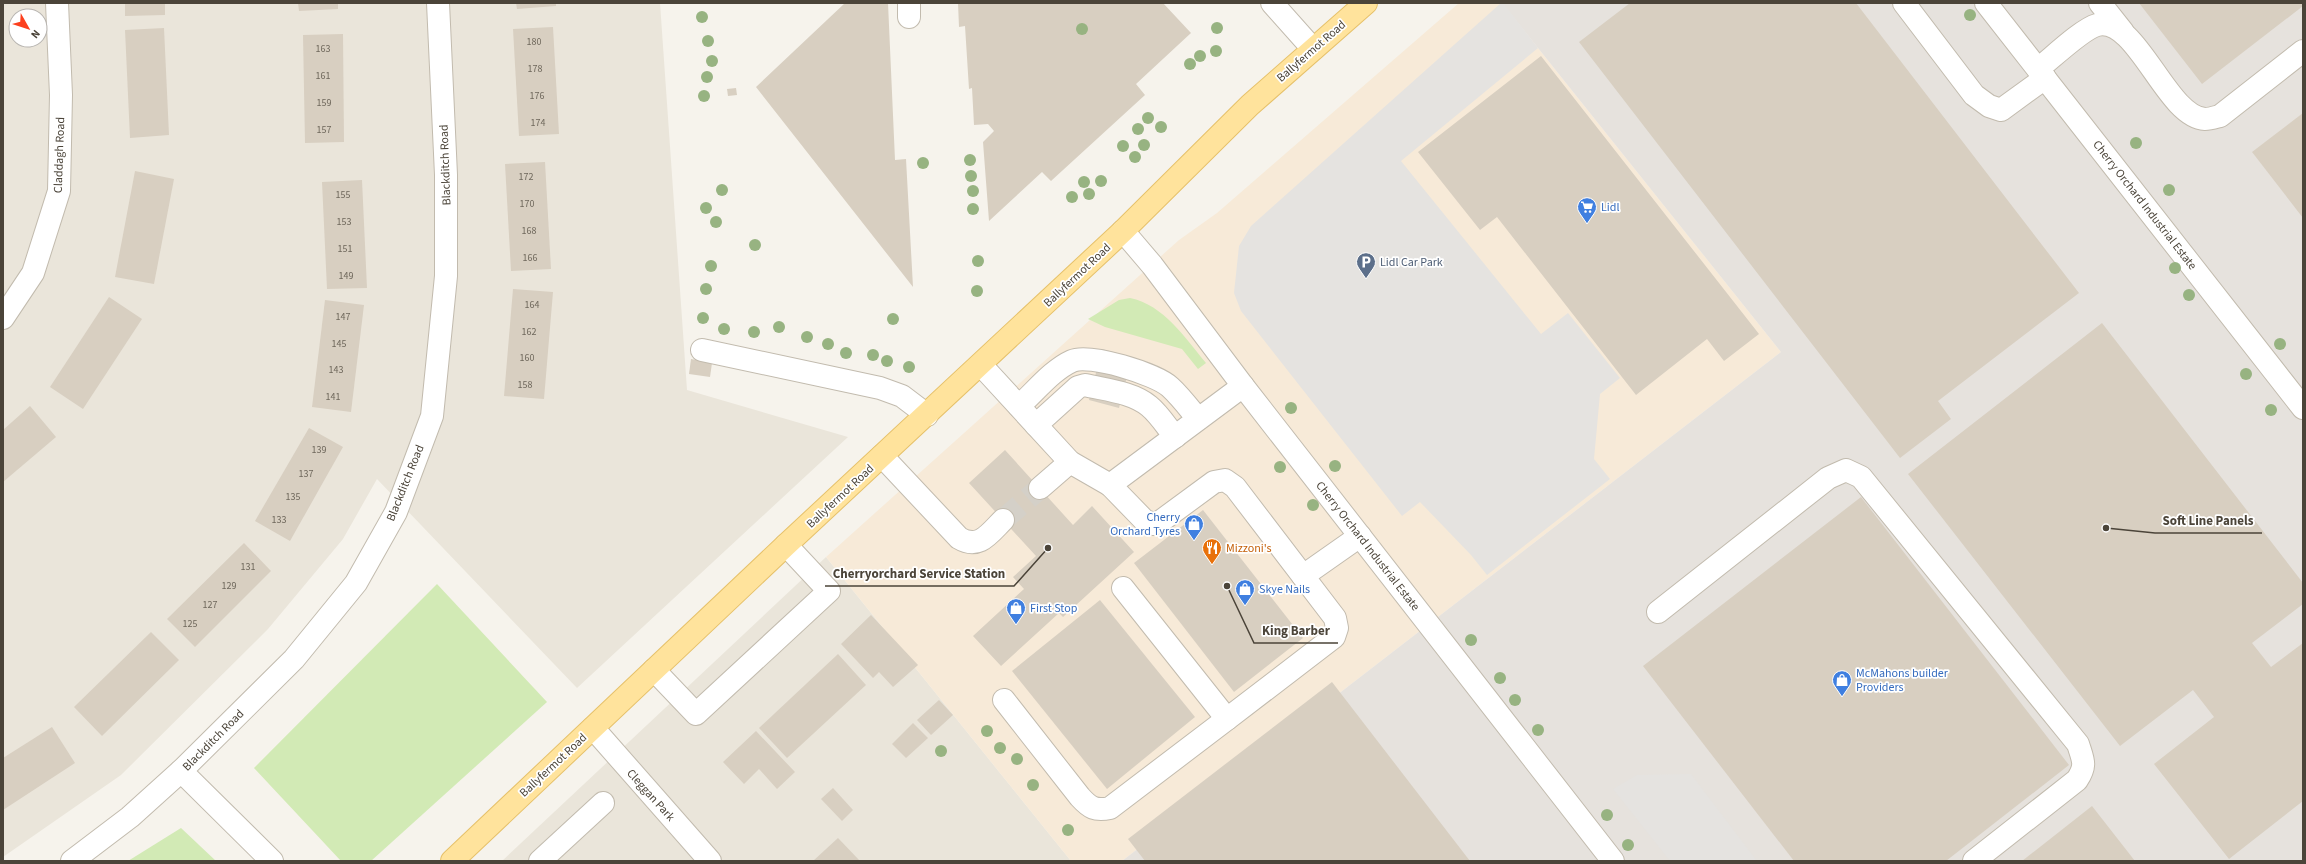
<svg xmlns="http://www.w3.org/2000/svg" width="2306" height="864" viewBox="0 0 2306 864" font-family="'Source Sans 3',sans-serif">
<rect width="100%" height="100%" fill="#f6f3ec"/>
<g fill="#eae5da" fill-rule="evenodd">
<path d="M3 3H660L687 390 848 437 577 688 377 479 343 539 268 629 121 775 3 857ZM16 16H40V40H16Z"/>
<path d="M826 557 1071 861H502Z"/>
</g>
<path fill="#f7ead8" d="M1459 3H1502L1781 352 1122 861H1071L826 557 1179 240 1217 213Z"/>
<path fill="#e6e2dd" d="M1502 3H2303V861H1122L1781 352Z"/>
<g fill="#d2eab5">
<path d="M1130 298C1164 305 1185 338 1206 363L1198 369 1182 349 1105 327 1088 319 1119 300Z"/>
<path d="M437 584 547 702 371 861H341L254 768Z"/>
<path d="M181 828 216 861H128Z"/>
</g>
<g fill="#e5e3e0">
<path d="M1501 3H1503L1538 48 1401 161 1541 334 1568 313 1620 378 1600 394 1594 459 1610 479 1487 575 1471 555 1420 502 1402 516 1241 311 1234 293 1239 246 1251 226Z"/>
<path d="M1691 774 1757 861H1670L1613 789 1637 775Z"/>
</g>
<g fill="#d8cfc1">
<path d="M125 3H165V15L125 16Z"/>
<path d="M298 3H338V9L299 11Z"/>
<path d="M516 3H556V6L517 9Z"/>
<path d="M845 3H888L895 160 906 159 913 287 756 87Z"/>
<path d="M958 3H1163L1191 33 1136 84 1145 95 1051 181 1042 172 989 221 983 142 994 131 988 124 974 125 972 88 969 89 965 26 959 27Z"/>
<path d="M1630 3H1856L2079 293 1938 401 1951 419 1900 458 1579 42Z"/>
<path d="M2139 3H2303V6L2202 84Z"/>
<path d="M553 27 559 134 519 136 513 29Z"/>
<path d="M164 28 169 135 130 138 125 30Z"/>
<path d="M343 34 344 142 305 143 303 35Z"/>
<path d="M1541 56 1759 334 1724 361 1707 339 1636 395 1497 217 1480 230 1418 152Z"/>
<path d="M736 88 737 95 728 96 727 89Z"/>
<path d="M2303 113V218L2252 152Z"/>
<path d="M545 162 551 269 511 271 505 164Z"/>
<path d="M135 171 174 179 154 284 115 277Z"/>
<path d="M362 180 367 288 327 289 322 182Z"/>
<path d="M513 289 553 292 544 399 504 396Z"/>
<path d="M109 297 142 319 83 409 50 387Z"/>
<path d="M325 300 364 305 351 412 312 407Z"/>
<path d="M2102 323 2303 583V604L2252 643 2271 667 2303 643V801L2229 859 2154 764 2214 717 2193 690 2120 746 1908 474Z"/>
<path d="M1102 349 1132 357 1119 408 1089 400Z"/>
<path d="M691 359 712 363 710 377 689 374Z"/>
<path d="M30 406 56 437 3 482V430Z"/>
<path d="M309 428 343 447 290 541 255 521Z"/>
<path d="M1005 450 1073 525 1092 506 1134 552 1063 617 1059 613 1001 666 973 636 1024 589 1013 577 1036 556 969 483Z"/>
<path d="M1861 497 2069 765 1946 861H1794L1643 666Z"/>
<path d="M1203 510 1303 638 1234 692 1134 563Z"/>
<path d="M244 543 271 571 195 647 167 619Z"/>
<path d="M1100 600 1195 717 1107 789 1012 671Z"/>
<path d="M871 615 918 665 893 687 879 672 873 678 841 644Z"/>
<path d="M151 632 179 660 102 736 74 707Z"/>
<path d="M838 654 866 685 787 758 759 728Z"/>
<path d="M1332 682 1470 861H1145L1128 839Z"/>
<path d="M939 700 953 715 931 735 917 720Z"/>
<path d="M913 723 928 738 906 758 892 744Z"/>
<path d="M52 727 75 763 3 810V758Z"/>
<path d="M756 731 795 772 777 789 759 769 744 784 723 762Z"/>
<path d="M833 788 853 810 842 821 821 799Z"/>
<path d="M2092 806 2135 861H2022Z"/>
<path d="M838 838 860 861H813Z"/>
</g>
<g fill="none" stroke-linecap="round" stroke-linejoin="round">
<path stroke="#d4d0c8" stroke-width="22" stroke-dasharray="22 11" stroke-linecap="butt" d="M1003 520 1040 488"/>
<g stroke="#c2bbae" stroke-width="24">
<g id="minor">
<path d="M909 3V17"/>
<path d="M1272 3 1313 49"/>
<path d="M1904 3 1974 95 1989 106 2001 110 2045 78"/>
<path d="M1986 3 2303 408"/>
<path d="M2100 3 2123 32"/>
<path d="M2038 69C2051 59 2082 29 2097 25 2137 15 2166 117 2205 119 2210 119 2216 117 2220 116L2303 51"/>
<path d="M1123 231 1152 265 1243 386 1613 861"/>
<path d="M3 318 33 273 59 191 61 95 57 3"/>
<path d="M702 350 880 388 902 396 927 415"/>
<path d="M981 365 1070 462 1110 485 1243 386"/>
<path d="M1019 406C1035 392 1052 370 1072 361 1089 353 1156 374 1170 387 1180 396 1189 408 1198 419"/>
<path d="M1036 425 1078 387 1085 385C1106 390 1132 392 1149 406 1159 414 1167 427 1175 437"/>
<path d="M882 456 959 538C979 550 989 534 1003 520"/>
<path d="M1110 485 1145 521 1154 524 1161 521 1214 482 1225 480 1235 487 1335 618 1337 628 1334 637 1227 719 1123 588"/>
<path d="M1040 488 1070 462"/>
<path d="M1303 576 1360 536"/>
<path d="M1658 612 1828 478 1846 470 1861 477 2078 744C2083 760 2087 765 2077 780L1974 861"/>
<path d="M654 670 696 714 829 591 786 545"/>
<path d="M1004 700 1080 797C1090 808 1095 811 1110 808L1227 719"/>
<path d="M593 728 710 861"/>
<path d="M181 771 272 861"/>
<path d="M72 861 130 817 181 771 294 659 356 583 396 512 432 416 446 276V175L438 3"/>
<path d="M540 861 603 803"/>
</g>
</g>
<g stroke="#e6c16a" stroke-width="24">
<path id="major" d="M452 861 786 545 1123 231 1250 105 1366 3"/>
</g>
<use href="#minor" stroke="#fff" stroke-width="22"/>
<use href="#major" stroke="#ffe39c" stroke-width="22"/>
</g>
<g fill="#97b381">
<circle cx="1970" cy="15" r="6"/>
<circle cx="702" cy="17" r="6"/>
<circle cx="1217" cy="28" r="6"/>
<circle cx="1082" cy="29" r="6"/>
<circle cx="708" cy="41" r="6"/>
<circle cx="1216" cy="51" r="6"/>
<circle cx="1200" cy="56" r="6"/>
<circle cx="712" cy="61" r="6"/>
<circle cx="1190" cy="64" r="6"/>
<circle cx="707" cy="77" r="6"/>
<circle cx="704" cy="96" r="6"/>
<circle cx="1148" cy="118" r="6"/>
<circle cx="1161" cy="127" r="6"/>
<circle cx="1138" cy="129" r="6"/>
<circle cx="2136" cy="143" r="6"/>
<circle cx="1144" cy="145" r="6"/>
<circle cx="1123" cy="146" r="6"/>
<circle cx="1135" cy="157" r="6"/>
<circle cx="970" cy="160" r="6"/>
<circle cx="923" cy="163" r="6"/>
<circle cx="971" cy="176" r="6"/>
<circle cx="1101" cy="181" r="6"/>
<circle cx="1084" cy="182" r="6"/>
<circle cx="722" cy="190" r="6"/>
<circle cx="2169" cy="190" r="6"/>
<circle cx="973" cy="191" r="6"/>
<circle cx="1089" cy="194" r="6"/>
<circle cx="1072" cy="197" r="6"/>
<circle cx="706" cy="208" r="6"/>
<circle cx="973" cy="209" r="6"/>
<circle cx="716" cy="222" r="6"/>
<circle cx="755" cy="245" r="6"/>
<circle cx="978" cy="261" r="6"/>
<circle cx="711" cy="266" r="6"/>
<circle cx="2175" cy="268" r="6"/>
<circle cx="706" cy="289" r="6"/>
<circle cx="977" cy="291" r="6"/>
<circle cx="2189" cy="295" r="6"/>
<circle cx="703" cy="318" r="6"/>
<circle cx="893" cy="319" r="6"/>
<circle cx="779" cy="327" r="6"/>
<circle cx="724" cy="329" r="6"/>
<circle cx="754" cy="332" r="6"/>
<circle cx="807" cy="337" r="6"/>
<circle cx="828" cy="344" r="6"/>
<circle cx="2280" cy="344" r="6"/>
<circle cx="846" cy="353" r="6"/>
<circle cx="873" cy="355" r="6"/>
<circle cx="887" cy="361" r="6"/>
<circle cx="909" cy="367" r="6"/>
<circle cx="2246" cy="374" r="6"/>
<circle cx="1291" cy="408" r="6"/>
<circle cx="2271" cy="410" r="6"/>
<circle cx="1335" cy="466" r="6"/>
<circle cx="1280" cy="467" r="6"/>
<circle cx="1313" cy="505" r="6"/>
<circle cx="1471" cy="640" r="6"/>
<circle cx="1500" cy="678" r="6"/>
<circle cx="1515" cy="700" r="6"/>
<circle cx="1538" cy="730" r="6"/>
<circle cx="987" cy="731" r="6"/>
<circle cx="1000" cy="748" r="6"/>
<circle cx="941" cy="751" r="6"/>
<circle cx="1017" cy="759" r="6"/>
<circle cx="1033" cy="785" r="6"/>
<circle cx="1607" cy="815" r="6"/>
<circle cx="1068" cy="830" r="6"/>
<circle cx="1628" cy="845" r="6"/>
</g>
<defs>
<g id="supermarket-pin" transform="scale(1)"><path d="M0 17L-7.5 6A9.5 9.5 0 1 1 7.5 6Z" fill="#3f7fe0" stroke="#fff"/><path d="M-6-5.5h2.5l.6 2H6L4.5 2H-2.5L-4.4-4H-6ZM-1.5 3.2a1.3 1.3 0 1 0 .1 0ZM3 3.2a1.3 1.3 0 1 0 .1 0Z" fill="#fff"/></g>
<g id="parking-pin" transform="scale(1)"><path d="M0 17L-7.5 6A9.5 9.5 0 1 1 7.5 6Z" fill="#5c6f8a" stroke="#fff"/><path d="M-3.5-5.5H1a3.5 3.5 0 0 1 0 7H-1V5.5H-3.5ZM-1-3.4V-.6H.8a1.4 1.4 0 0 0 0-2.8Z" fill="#fff"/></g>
<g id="shop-pin" transform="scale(1)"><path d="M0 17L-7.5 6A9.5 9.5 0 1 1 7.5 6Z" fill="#3f7fe0" stroke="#fff"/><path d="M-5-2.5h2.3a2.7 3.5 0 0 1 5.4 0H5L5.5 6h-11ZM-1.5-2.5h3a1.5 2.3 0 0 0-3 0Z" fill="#fff"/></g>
<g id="restaurant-pin" transform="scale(1)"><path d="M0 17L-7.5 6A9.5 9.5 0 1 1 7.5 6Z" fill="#e8710a" stroke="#fff"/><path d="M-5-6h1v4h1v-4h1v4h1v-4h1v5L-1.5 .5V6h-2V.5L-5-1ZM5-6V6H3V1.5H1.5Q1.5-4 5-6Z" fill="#fff"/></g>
</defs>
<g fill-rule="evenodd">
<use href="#supermarket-pin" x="1587" y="207"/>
<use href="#parking-pin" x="1366" y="262"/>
<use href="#shop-pin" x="1194" y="524"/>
<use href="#restaurant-pin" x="1212" y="548"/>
<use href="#shop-pin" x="1245" y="589"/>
<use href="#shop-pin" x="1016" y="608"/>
<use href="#shop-pin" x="1842" y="680"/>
</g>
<g text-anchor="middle" stroke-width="3.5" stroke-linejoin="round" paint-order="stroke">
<g font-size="10" fill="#6e675b">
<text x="534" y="45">180</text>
<text x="323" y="52">163</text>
<text x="535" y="72">178</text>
<text x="323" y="79">161</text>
<text x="537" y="99">176</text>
<text x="324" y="106">159</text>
<text x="538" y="126">174</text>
<text x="324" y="133">157</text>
<text x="526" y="180">172</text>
<text x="343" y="198">155</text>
<text x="527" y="207">170</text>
<text x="344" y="225">153</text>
<text x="529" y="234">168</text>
<text x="345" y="252">151</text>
<text x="530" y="261">166</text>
<text x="346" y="279">149</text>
<text x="532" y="308">164</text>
<text x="343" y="320">147</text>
<text x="529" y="335">162</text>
<text x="339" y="347">145</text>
<text x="527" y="361">160</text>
<text x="336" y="373">143</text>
<text x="525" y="388">158</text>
<text x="333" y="400">141</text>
<text x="319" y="453">139</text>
<text x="306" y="477">137</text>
<text x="293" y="500">135</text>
<text x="279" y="523">133</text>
<text x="248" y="570">131</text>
<text x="229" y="589">129</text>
<text x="210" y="608">127</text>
<text x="190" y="627">125</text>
</g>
<g font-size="12" fill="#4b4439" stroke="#fff">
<text transform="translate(1311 51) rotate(-41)" y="4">Ballyfermot Road</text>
<text transform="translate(59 155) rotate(-88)" y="4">Claddagh Road</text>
<text transform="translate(445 165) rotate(-92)" y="4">Blackditch Road</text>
<text transform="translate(2145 205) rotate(52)" y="4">Cherry Orchard Industrial Estate</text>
<text transform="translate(1077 275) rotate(-43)" y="4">Ballyfermot Road</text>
<text transform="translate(405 483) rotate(-68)" y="4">Blackditch Road</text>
<text transform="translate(840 496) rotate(-43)" y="4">Ballyfermot Road</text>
<text transform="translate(1368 546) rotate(52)" y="4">Cherry Orchard Industrial Estate</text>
<text transform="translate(213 740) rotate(-45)" y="4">Blackditch Road</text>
<text transform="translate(553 765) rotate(-43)" y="4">Ballyfermot Road</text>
<text transform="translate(651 795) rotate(48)" y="4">Cleggan Park</text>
</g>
<g font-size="12" fill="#366cbe" stroke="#fff" text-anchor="start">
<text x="1601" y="211">Lidl</text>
<text x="1180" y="521" text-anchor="end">Cherry<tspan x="1180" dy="14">Orchard Tyres</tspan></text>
<text x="1259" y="593">Skye Nails</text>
<text x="1030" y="612">First Stop</text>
<text x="1856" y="677">McMahons builder<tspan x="1856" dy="14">Providers</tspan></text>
</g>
<g font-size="12" fill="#4e5e75" stroke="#fff" text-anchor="start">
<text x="1380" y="266">Lidl Car Park</text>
</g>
<g font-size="12" fill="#c56008" stroke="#fff" text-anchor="start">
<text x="1226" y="552">Mizzoni's</text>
</g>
</g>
<path fill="none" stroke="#4b4439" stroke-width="1.5" d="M2106 528L2155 533H2262M1048 548L1014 586H825M1227 586L1254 643H1338"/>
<g fill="#4b4439" stroke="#fff" stroke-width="1.5">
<circle cx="2106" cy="528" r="4"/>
<circle cx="1048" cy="548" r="4"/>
<circle cx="1227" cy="586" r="4"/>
</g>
<g font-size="13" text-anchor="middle" font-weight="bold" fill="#4b4439" stroke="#fff" stroke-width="3.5" stroke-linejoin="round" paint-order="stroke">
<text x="2208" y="525">Soft Line Panels</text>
<text x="919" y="578">Cherryorchard Service Station</text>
<text x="1296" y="635">King Barber</text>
</g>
<rect width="2306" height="864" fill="none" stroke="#4b4439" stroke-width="8"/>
<g transform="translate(28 28) rotate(129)"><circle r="19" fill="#ffffff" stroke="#b7b4b0"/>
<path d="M0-3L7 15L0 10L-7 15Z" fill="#fc3f1d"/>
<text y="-6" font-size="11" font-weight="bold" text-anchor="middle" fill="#4b4439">N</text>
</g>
</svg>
